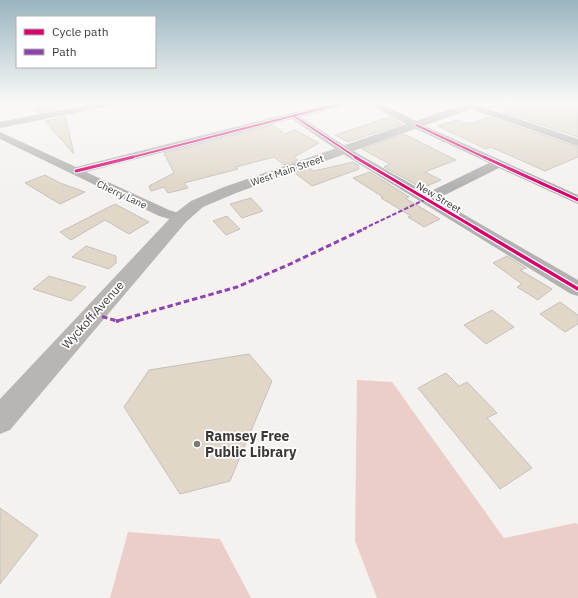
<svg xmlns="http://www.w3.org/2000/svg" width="578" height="598" viewBox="0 0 578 598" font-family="'IBM Plex Sans',sans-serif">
<rect width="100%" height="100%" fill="#f4f1ee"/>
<g fill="#ebceca">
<path d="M357 380 392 382 504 538 575 523 578 524V598H377L355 541Z"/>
<path d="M128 532 220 539 251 598H110Z"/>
</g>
<g fill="#e0d7c9" stroke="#c4c1bf">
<path d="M527 102H569L578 104V137L502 112Z"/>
<path d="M52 103 57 109 38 113 34 107Z"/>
<path d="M64 117H65L74 154 45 121Z"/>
<path d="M390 117 402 124 348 142 335 135Z"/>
<path d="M489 117 578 147V157L545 171 491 147 486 149 438 126 457 120 470 124Z"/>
<path d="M273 125 285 134 295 130 319 143 294 157 298 160 284 165 274 157 236 167 238 169 184 183 188 188 168 193 164 187 151 191 149 186 174 173 164 153Z"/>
<path d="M404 134 456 160 425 172 441 180 422 188 384 167 390 164 362 149Z"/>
<path d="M353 162 358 165 359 169 312 186 295 173 309 168 314 171Z"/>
<path d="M370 172 409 197 405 198 440 219 424 227 408 217 411 216 381 198 383 197 353 178Z"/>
<path d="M45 175 60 183 85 192 60 204 25 183Z"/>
<path d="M251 198 263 211 242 218 230 204Z"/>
<path d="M115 204 149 222 129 234 105 220 71 240 60 232Z"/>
<path d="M227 216 240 229 226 235 213 221Z"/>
<path d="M86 246 116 256V263L109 269 72 257Z"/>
<path d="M507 256 526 268 520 270 552 289 538 300 517 287 522 284 493 263Z"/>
<path d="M49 276 86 287 71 301 33 289Z"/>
<path d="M560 302 578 315V324L565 332 540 314Z"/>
<path d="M492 310 514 327 486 344 464 325Z"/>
<path d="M249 354 272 381 230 481 180 494 124 407 149 370Z"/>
<path d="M446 373 459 386 467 382 497 413 487 418 532 468 500 489 418 388Z"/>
<path d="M0 508 38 535 0 584Z"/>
</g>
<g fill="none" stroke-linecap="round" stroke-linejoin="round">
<g fill="#b3b2b2" fill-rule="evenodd">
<path d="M100 102H119L115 105 0 128V122Z"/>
<path d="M335 102H351L350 104 301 117 348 148 427 193 489 163 412 127 411 125 416 122 578 195V204L499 168 437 199 578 280V296L571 294 340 152 292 119 86 172 169 210 185 215 187 218 185 221 180 222 159 216 0 139V132L76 167Z"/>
<path d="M471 103 578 139V146L468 108 466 106Z"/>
</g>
<path fill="#b8b5b2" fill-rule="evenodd" d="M365 102H379L416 121 470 102H486L485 104 236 193 203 207 186 222 10 430 0 434V399L174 214 191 201 224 187 406 124Z"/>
<path stroke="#8e44ad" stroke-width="2" stroke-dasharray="4.5 2" stroke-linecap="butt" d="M363 229 426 199"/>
<path stroke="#8e44ad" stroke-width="3" stroke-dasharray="5.5 3" stroke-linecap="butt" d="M94 314 117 321 237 287 288 265 366 228"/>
<path stroke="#8e44ad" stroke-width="3.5" stroke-dasharray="7 3.5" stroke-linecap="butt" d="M116 321H119"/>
<g stroke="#fff" stroke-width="3.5">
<g id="cycleway-far2">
<path d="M294 116 357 158"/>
<path d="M416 125 486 158"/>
<path d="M129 158 347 102"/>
</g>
</g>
<g stroke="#fff" stroke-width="5">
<g id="cycleway-far1">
<path d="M355 157 477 229"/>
<path d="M484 157 578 200"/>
<path d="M76 171 133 157"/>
</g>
</g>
<g stroke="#fff" stroke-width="6">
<path id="cycleway" d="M475 228 578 289"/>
</g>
<use href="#cycleway-far2" stroke="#d6006c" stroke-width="2"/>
<use href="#cycleway-far1" stroke="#d6006c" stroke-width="3"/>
<use href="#cycleway" stroke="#d6006c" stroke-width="3.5"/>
</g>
<linearGradient id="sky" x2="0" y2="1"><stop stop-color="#99b5c0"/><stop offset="0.55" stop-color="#faf9f7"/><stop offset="1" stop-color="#faf9f7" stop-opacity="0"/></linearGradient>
<rect width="578" height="186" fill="url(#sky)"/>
<circle fill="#7c7976" stroke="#fff" stroke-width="1.5" cx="197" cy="444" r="4"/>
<g text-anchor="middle" stroke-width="3.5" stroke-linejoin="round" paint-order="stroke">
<g font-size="10" fill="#3b3836" stroke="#fff">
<text transform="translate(287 170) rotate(-19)" y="4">West Main Street</text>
<text transform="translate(122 194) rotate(25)" y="4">Cherry Lane</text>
<text transform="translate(439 197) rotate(31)" y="4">New Street</text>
</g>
<g font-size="12" fill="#3b3836" stroke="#fff">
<text transform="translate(93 315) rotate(-48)" y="4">Wyckoff Avenue</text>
</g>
<g font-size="14" font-weight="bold" fill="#3b3836" stroke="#fff" text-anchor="start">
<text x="205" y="441">Ramsey Free<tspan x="205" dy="16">Public Library</tspan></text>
</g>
</g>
<rect x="16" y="16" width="140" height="52" fill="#ffffff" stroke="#b1afaf"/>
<rect x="24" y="29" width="20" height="6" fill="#d6006c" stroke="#b1afaf"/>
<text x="52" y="36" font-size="12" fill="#3b3836">Cycle path</text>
<rect x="24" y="49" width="20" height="6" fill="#8e44ad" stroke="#b1afaf"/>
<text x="52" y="56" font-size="12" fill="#3b3836">Path</text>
</svg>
